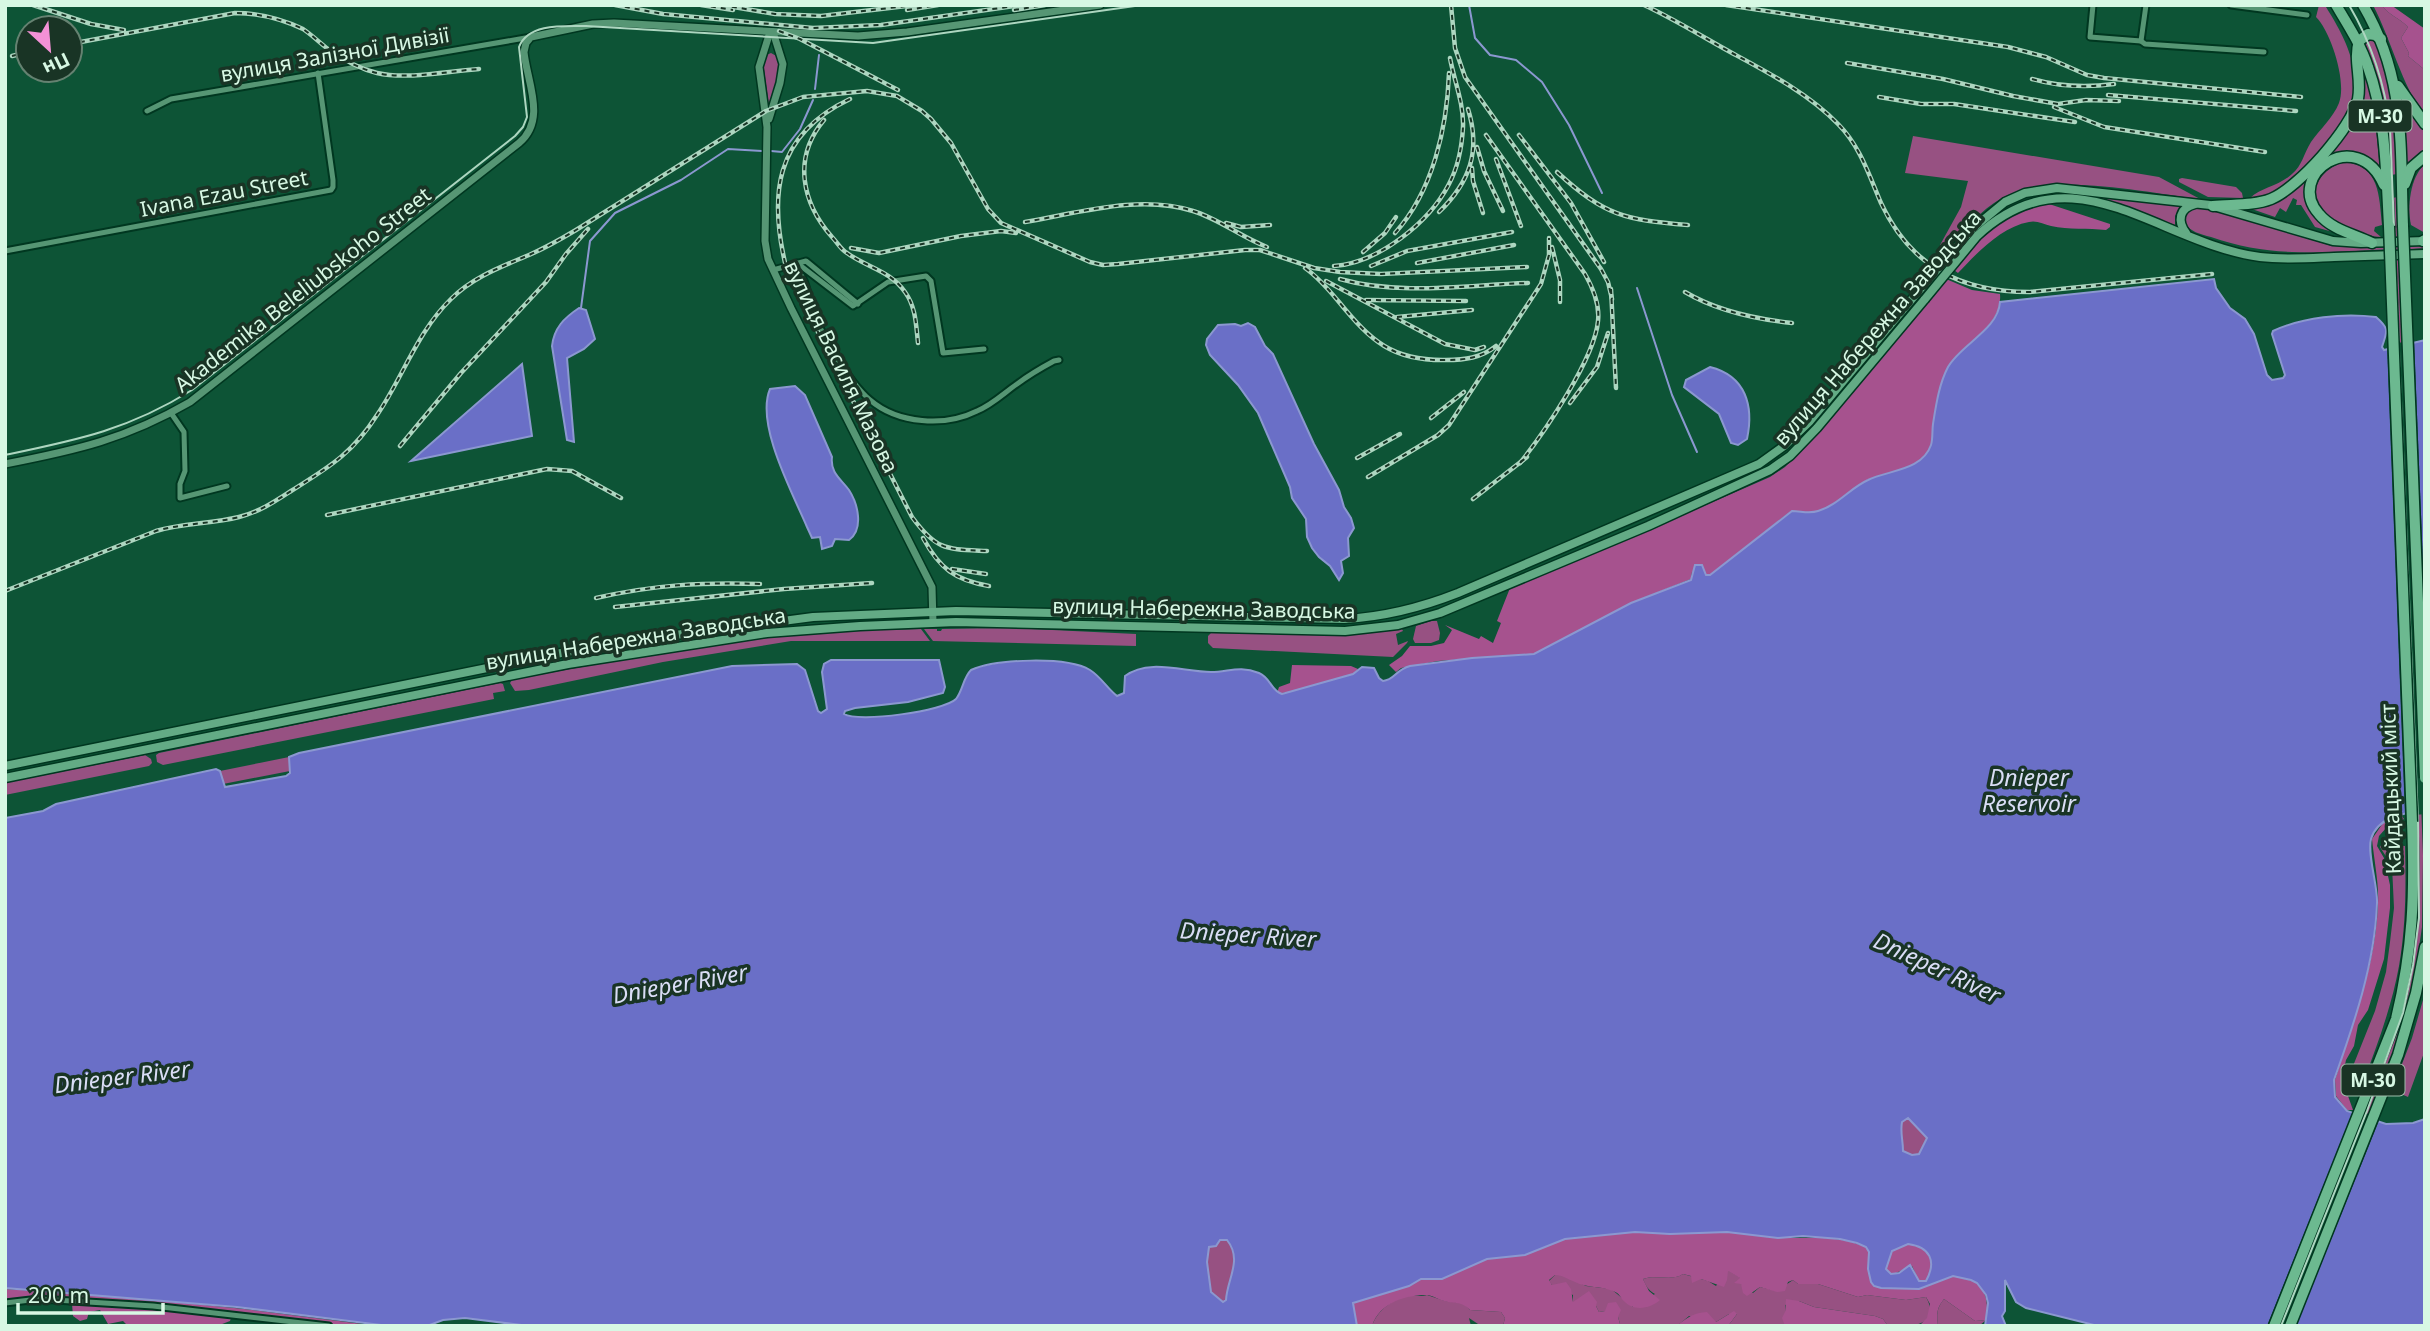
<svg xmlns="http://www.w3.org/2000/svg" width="2430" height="1331" viewBox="0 0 2430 1331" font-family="'Noto Sans',sans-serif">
<rect width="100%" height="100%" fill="#0d5436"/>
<g fill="#975182">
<path d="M2319 5 2326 7C2341 31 2356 58 2355 87 2354 116 2305 173 2280 189 2271 195 2261 197 2250 198 2262 187 2279 186 2292 174 2302 166 2304 153 2311 142 2320 129 2333 118 2339 103 2347 82 2331 32 2316 17Z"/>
<path d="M2373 5H2382C2388 15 2400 18 2408 27L2401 38 2409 53 2408 56 2425 70V117C2401 83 2392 42 2373 5Z"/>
<path d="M2374 38C2393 82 2395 126 2397 174L2391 175 2380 90 2363 42 2365 39Z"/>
<path d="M771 53 778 57C779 74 774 90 769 106L763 62 764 56Z"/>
<path d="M2359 55 2374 106 2380 171C2364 152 2347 151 2325 157L2353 120Z"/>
<path d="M2402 99 2425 128V152L2416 157 2406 168 2405 124Z"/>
<path d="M1913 136 2159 177 2200 199C2145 193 2051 171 2002 198 1980 210 1964 231 1947 249L1940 245 1961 207 1968 181 1905 173Z"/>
<path d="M2344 162C2380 165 2379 196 2382 225L2375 227 2374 231 2381 237C2364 237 2332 223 2321 209 2306 188 2324 168 2344 162Z"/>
<path d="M2425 164V233L2411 225C2407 207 2410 177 2425 164Z"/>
<path d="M2311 172C2299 201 2309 215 2333 232L2315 227 2301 205H2296L2297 200 2293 198 2286 212 2280 208 2275 217 2246 207C2276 199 2291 196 2311 172Z"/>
<path d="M2182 178 2236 187 2242 193 2243 198 2208 197 2179 182V179Z"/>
<path d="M2091 195 2181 206 2175 216V225Z"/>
<path d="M2398 197 2400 247 2425 246V248L2400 250 2423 855 2422 927 2414 982 2403 1025 2368 1119 2279 1326 2393 1039C2414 972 2419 913 2417 843L2394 249C2329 252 2274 259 2211 237 2200 234 2190 232 2184 222L2185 214 2193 208 2213 210 2332 246 2394 248 2392 198Z"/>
<path d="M1431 621H1437L1440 633 1439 640 1431 643H1415L1413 639 1416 626Z"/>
<path d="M1009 628 1136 634V646L933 641 924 629H937V631H941L942 629Z"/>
<path d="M921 629 930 641H791L663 662 529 690 515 691 510 683 512 680C596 664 681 649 766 638 817 631 869 630 921 629Z"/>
<path d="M1402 629 1403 631 1396 634 1398 645 1408 641 1407 643 1393 657 1213 648 1208 643V636L1211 633 1342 635Z"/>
<path d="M500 683 503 684 505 691 493 693 494 699 163 765 157 762 156 755 159 753Z"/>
<path d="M145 755 151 759 152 763 149 766 5 795V783Z"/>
<path d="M289 757 290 771 223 784 220 771Z"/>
<path d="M2402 829 2393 840 2394 845 2405 846C2406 886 2406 926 2399 966 2392 1005 2378 1043 2364 1080L2349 1076 2375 1011 2386 972 2390 942 2394 908 2392 866 2380 847 2386 837Z"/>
<path d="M2425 993V1050L2408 1097 2392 1090 2412 1038Z"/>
<path d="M1908 1118 1927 1137 1919 1154 1912 1155 1903 1151 1900 1130 1902 1122Z"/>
<path d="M1220 1240H1227C1243 1260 1227 1279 1227 1301L1223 1303 1211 1293 1207 1262 1209 1247 1216 1246Z"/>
<path d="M1727 1270 1741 1278V1284L1753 1293 1760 1287 1777 1291 1793 1280 1798 1284H1818L1858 1297 1867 1295 1906 1300 1926 1297C1943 1328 1907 1326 1888 1326L1883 1319 1875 1316 1814 1307 1799 1301 1785 1305V1326H1728L1737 1314H1729L1716 1322 1689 1316 1677 1326H1623L1620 1324 1618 1317 1605 1311 1599 1312 1596 1306 1573 1302V1295L1552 1285 1549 1281 1555 1275H1563L1586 1286 1611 1289 1633 1307 1655 1294C1648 1290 1646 1286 1643 1279 1657 1274 1670 1282 1683 1274L1708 1281 1716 1286Z"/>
<path d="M1427 1295 1445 1301 1463 1303 1470 1310 1501 1312 1505 1318 1503 1326H1481L1469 1318 1471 1326H1372C1377 1311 1393 1298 1409 1296 1416 1295 1420 1297 1427 1295Z"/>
<path d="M1944 1299 1975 1321 1986 1320 1979 1326H1938C1937 1314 1936 1309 1944 1299Z"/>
</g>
<g fill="#a6528e">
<path d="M2382 5H2391L2425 29V70L2408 56 2409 53 2401 38 2408 27C2400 18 2388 15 2382 5Z"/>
<path d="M2046 203 2110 224V227L2106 230C2088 228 2069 230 2051 226 2044 224 2036 220 2029 222 2001 227 1977 253 1958 273L1954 270 1981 239 2011 213Z"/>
<path d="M1946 279 1972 290 2000 294C2003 327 1964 341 1949 366 1939 383 1936 404 1933 423 1932 430 1933 438 1931 445 1922 471 1888 470 1867 480 1851 488 1839 503 1822 510 1809 515 1799 509 1786 515L1710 575 1692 572 1691 579 1631 603 1534 654 1438 661 1401 668 1396 672 1389 665 1402 656 1410 646H1431L1444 643 1452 630 1445 625 1479 639 1481 636 1493 643 1501 623 1497 621 1510 588 1722 498 1770 477 1785 467 1812 440Z"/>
<path d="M1292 665 1351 666 1358 669 1353 674C1337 677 1289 695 1277 693L1279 687 1290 683Z"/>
<path d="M2402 816 2404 819 2387 827 2379 836 2377 846 2384 858 2390 885V908L2384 959 2368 1010 2358 1025 2354 1046 2346 1060 2342 1079 2353 1110H2347L2336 1096 2335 1080C2353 1022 2376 964 2378 903 2379 883 2374 860 2372 839L2383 823Z"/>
<path d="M1635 1232C1666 1235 1696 1232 1727 1232 1745 1232 1763 1238 1781 1238 1810 1238 1839 1235 1866 1247L1869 1252 1868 1269 1919 1289 1953 1276 1977 1282C1988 1295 1988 1305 1986 1320L1975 1321 1944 1299C1936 1309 1937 1314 1938 1326H1919L1927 1318 1930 1304 1926 1297 1906 1300 1867 1295 1858 1297 1818 1284H1798L1793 1280 1788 1282 1785 1291 1777 1292 1760 1287 1747 1296 1743 1293 1741 1284 1734 1283 1740 1278 1728 1271 1727 1280 1724 1287 1701 1279 1692 1283 1691 1276 1683 1274C1671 1282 1657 1274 1643 1279L1649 1291 1660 1300C1651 1308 1635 1312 1625 1302 1620 1298 1620 1293 1613 1291 1601 1286 1587 1288 1575 1282 1567 1279 1563 1275 1555 1275L1549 1280 1552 1285 1566 1282 1571 1289 1573 1302 1589 1291 1597 1302 1596 1306 1599 1312 1605 1311 1608 1303 1616 1302 1621 1310 1618 1317 1620 1324 1623 1326H1503L1505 1318 1501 1312 1470 1310C1461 1301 1456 1304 1444 1301 1439 1300 1434 1296 1428 1295 1406 1295 1380 1302 1372 1326H1357L1356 1323 1352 1303 1408 1286 1421 1279H1442L1487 1259 1525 1255 1557 1240Z"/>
<path d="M1908 1244C1930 1247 1937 1261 1926 1281H1919L1912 1266C1905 1267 1900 1273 1891 1274L1886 1269 1892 1251Z"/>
<path d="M5 1289 126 1297 244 1309 378 1326C290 1326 204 1308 117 1301 79 1298 42 1293 5 1302Z"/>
<path d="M1786 1299 1799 1301 1814 1307 1875 1316 1883 1319 1888 1326H1785L1782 1318 1785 1312Z"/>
<path d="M72 1304 227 1315 231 1318 230 1321 217 1326H128L123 1321 108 1324 100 1310 89 1312 87 1319 80 1321 73 1316Z"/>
<path d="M1734 1311 1737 1314 1728 1326H1677C1687 1317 1694 1313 1707 1312L1716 1322Z"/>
</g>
<g fill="#6a6fc7" stroke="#8b98d0" stroke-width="2" fill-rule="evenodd">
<path d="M2214 279 2216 288 2230 308 2245 319 2254 334 2267 375 2272 380 2283 378 2285 375 2272 334 2273 331C2303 317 2343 313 2376 317 2390 329 2387 331 2382 347L2384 350 2425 340V810C2405 813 2378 816 2371 839 2367 854 2378 886 2377 903 2375 963 2354 1024 2334 1080L2335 1097 2347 1111 2386 1124 2413 1123 2425 1119V1326H2098L2026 1308 2016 1302 2005 1280V1311L2002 1316 2006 1326H1985L1988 1303 1986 1295 1977 1283 1971 1280 1953 1276 1919 1289 1881 1288 1874 1286 1871 1282 1868 1269 1869 1252 1866 1247 1857 1243 1840 1239 1803 1236 1778 1238 1727 1232 1670 1234 1635 1232 1565 1239 1525 1255 1487 1259 1442 1279H1421L1409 1286 1353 1303 1357 1326H529L465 1318 443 1320 427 1326H389L237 1307 5 1288V818L43 811 56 804 216 769 220 771 225 787 286 776 290 773 289 757 299 753 732 666 797 664 805 670 818 711 821 713 827 709 822 672 824 664 831 660H939L945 687 943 693 908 702 855 708 845 711 844 714C859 723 944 711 956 699 963 690 963 678 971 670 996 659 1066 656 1090 670 1101 677 1107 688 1117 696L1124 693 1125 676C1149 658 1184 672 1211 672 1229 672 1239 665 1259 673 1271 678 1271 691 1282 694L1353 674 1362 667 1374 668 1379 678 1383 681C1395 680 1395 670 1410 666L1472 658 1534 654 1631 603 1691 580 1695 565H1702L1706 575H1710L1792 511C1801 511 1809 514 1818 511 1838 505 1850 488 1868 480 1888 470 1922 471 1931 445 1933 439 1932 430 1933 424 1936 405 1939 384 1948 367 1961 344 1998 330 2000 302ZM1908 1118 1927 1138 1919 1154 1912 1155 1903 1151C1903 1140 1900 1132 1902 1122ZM1220 1240H1227C1243 1260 1227 1279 1226 1300L1223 1302 1211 1292 1207 1262 1209 1247 1216 1246ZM1908 1244C1930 1247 1937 1261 1926 1281H1919L1910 1265 1899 1273 1891 1274 1886 1269 1892 1251Z"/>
<path d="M579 308 586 310 595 339 584 349 567 358 574 442 567 440 552 346C554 328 564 318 579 308Z"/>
<path d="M1248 323 1255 327 1265 346 1273 354 1314 444 1339 490 1344 507 1351 518 1354 528 1348 538 1349 556 1341 561 1343 573 1339 580 1330 566 1319 557 1312 548 1307 537 1306 519 1292 498 1290 487 1258 413 1238 385 1210 355 1206 345 1207 339 1218 325 1235 324 1241 326Z"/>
<path d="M522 364 532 436 411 461Z"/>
<path d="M1710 367C1746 376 1754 406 1747 439L1738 445 1731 443 1719 414 1684 387 1686 380Z"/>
<path d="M795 386 805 395 832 457C830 473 841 479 849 490 858 504 864 529 849 540L835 539 832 546 822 549 820 537 812 538 807 527C793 494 755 424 770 389Z"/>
</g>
<g fill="#0d5436">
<path d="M2414 339 2425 615V814L2405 816 2387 346Z"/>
<path d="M2354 1109 2380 1118 2296 1326H2267Z"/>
</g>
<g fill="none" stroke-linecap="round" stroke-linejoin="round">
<g stroke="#8b98d0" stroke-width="2">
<path d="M1469 5 1475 38 1490 55 1516 60 1542 82 1569 125 1602 193"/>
<path d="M815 89 819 55"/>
<path d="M771 151 782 152 800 129 813 100"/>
<path d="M1637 288 1672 395 1697 452"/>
<path d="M581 308 590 241 615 213 681 180 728 149 762 151"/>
</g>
<g stroke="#003720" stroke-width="9">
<g id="street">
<path d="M2093 5 2090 37 2141 41 2145 44 2264 52"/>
<path d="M2231 5 2307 15"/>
<path d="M2141 41 2146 5"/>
<path d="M147 111 171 99 531 37"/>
<path d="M5 251 331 190 333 187V180L318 73"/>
<path d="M797 263 853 306 888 282 926 276 931 281 943 353 984 349"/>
<path d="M788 266C807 270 807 295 812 310 823 337 848 381 870 400 898 424 945 427 977 411 992 405 1004 393 1017 384 1029 375 1041 368 1054 361L1059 360"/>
<path d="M773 270 806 261 858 304"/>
<path d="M171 413 184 432 185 471 180 484V498L227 486"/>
<path d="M5 1303 39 1299 153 1306 329 1326"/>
</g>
</g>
<g stroke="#003720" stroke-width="10">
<g id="secondary">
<path d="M770 32 759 67 767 127 765 241 768 259 791 308 932 587 933 623"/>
<path d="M769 119 780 83 783 64 773 32"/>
<path d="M5 464C77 450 126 439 190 402L519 143C547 120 527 82 524 52L526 43 531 37 593 24 614 23 858 36 907 32 1100 5"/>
</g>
</g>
<g stroke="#003720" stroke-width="11">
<g id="primary">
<path d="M1971 230 2005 202 2025 193 2057 188 2210 205 2333 241 2361 243 2425 241"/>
<path d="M2186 233C2177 221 2179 208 2195 204"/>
<path d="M1977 236C2074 146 2157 243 2260 257 2285 260 2310 258 2334 257 2364 256 2395 255 2425 254"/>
<path d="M5 766 566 652 660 637 813 617 956 611 1344 619C1384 617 1420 608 1458 593L1759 464 1784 446 1810 421 1917 293"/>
<path d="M5 778 568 664 767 633 860 626 956 622 1345 631 1398 625 1440 613 1648 526 1770 470 1790 456 1817 428 1925 299"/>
</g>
</g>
<g stroke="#003720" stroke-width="13">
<g id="highway">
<path d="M2336 5C2348 25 2361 45 2368 67 2386 117 2386 173 2389 226"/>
<path d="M2363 5C2406 78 2400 145 2403 226"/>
<path d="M2398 86 2425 124"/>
<path d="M2405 184 2411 168 2425 156"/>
<path d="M2213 206C2232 204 2253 206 2271 199 2298 188 2352 128 2358 99 2362 79 2353 60 2359 41L2368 34 2375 35 2381 39"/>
<path d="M2423 241 2425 240"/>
<path d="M2372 243C2354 234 2332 230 2319 214 2284 175 2357 124 2384 185"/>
<path d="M2274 1326 2396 1019C2413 948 2415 894 2412 822"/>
<path d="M2290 1326 2398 1055 2416 993 2425 947"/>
</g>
</g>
<use href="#street" stroke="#569674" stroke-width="5"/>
<use href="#secondary" stroke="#569674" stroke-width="7"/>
<use href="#primary" stroke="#63ab85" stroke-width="8"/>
<use href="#highway" stroke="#6cb990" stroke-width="10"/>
<g stroke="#add6c0" stroke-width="2">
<path d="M5 455C77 440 128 430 192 390L515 136 523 127 527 117 519 47C528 23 564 26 586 26L873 43 1142 5"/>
<path d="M2281 1326 2367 1111 2403 1013 2413 965 2419 918 2418 821 2390 128C2385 84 2372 44 2349 5"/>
</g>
<g stroke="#add6c0" stroke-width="4.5">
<g id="rail">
<path d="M33 5 91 24 124 30"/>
<path d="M615 5 663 14 813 28 881 25 1021 5"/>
<path d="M701 5 733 10"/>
<path d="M722 5 775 14 821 16 915 5"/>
<path d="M1451 5 1455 48 1465 77 1601 269 1608 282 1612 299"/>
<path d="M1644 5C1674 19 1703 37 1732 53 1769 73 1809 94 1838 124 1860 146 1869 175 1881 203 1911 267 1961 292 2030 292L2212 274"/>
<path d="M1726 5 2008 47 2046 57 2087 75 2104 78 2301 97"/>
<path d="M907 10 938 5"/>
<path d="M1014 10 1045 5"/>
<path d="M779 31 800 39 898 90"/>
<path d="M70 44 235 13C257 13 282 19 303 29 312 35 320 43 328 49 342 59 360 69 377 73 407 80 449 71 479 69"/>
<path d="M12 56 28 52"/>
<path d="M1847 63 1943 79 2013 96 2058 104 2086 100 2119 101"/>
<path d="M2032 79C2060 87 2085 88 2114 84"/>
<path d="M2108 95 2296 111"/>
<path d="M1879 97 1921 104H1954L2075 122"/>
<path d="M850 99C774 135 768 196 787 271L912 517C937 551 946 549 987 551"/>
<path d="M2054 107 2104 127 2265 152"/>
<path d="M824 120C792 158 802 203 832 237 837 242 841 250 847 253 866 267 891 271 905 292 916 307 916 325 918 343"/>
<path d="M1486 135 1585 274C1593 288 1600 304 1598 321 1595 358 1544 433 1520 463"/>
<path d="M1519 135 1571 203 1604 262"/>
<path d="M1477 147 1484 171 1503 211"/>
<path d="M1496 159 1521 226"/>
<path d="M1472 168 1473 181 1483 213"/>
<path d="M1557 172C1605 216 1625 220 1688 225"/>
<path d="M1439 212C1470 182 1481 151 1468 109"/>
<path d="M1025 222C1078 213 1140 194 1193 211 1219 219 1241 237 1267 247"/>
<path d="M1226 223 1241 227 1270 225"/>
<path d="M1395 233C1433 191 1447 128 1449 73"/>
<path d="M1552 247 1560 280V302"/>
<path d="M851 248 879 253 961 236 1001 231 1016 233"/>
<path d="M1363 252 1385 233 1396 217"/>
<path d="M1417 263 1514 245"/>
<path d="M1334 266C1378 263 1429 223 1449 184 1458 167 1462 146 1463 127 1464 104 1454 80 1450 58"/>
<path d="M1371 266 1407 251 1512 232"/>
<path d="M1305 268C1318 277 1329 290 1339 302 1371 341 1392 361 1446 360 1465 360 1481 358 1496 346"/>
<path d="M1340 279C1400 296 1466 285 1528 283"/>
<path d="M1326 281 1445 344 1475 350 1484 347"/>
<path d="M1611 289 1616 388"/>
<path d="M1685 292C1717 311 1755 319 1792 323"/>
<path d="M1366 300 1466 301"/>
<path d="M1397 317 1472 310"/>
<path d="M1570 403 1597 367 1608 333"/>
<path d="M1431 418 1464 392"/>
<path d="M400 446 461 373 546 282 566 254 588 229"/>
<path d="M1357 458 1400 434"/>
<path d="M1368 477 1438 435 1449 425 1541 284 1549 255V238"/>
<path d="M1473 499 1527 457"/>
<path d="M327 515 547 469 572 471 621 498"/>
<path d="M923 538C940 569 955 580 989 586"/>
<path d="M952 569 986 574"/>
<path d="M5 591 156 531C183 523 211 524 239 517 259 512 274 502 291 491 329 467 352 454 377 415 403 377 417 332 451 299 473 277 501 267 529 255 545 248 561 239 576 230L766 111 803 97 867 91 897 96 922 111 931 119 951 143 988 209 1001 223 1090 262 1103 265 1118 264 1245 250H1260L1314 268 1340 272 1381 274 1527 267"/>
<path d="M596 598C653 585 702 582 760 584"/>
<path d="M615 607 784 589 872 583"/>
</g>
</g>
<use href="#rail" stroke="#193425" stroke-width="2" stroke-dasharray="5" stroke-linecap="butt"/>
<g stroke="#003720" stroke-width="11" stroke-linecap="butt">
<g id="primary-bridge">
<path d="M1917 293 1971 230"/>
<path d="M1925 299 1977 236"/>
</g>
</g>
<g stroke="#003720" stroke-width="13" stroke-linecap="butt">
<g id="highway-bridge">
<path d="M2389 226 2412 822"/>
<path d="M2403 226 2425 778"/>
</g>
</g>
<use href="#primary-bridge" stroke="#63ab85" stroke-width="8"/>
<use href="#highway-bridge" stroke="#6cb990" stroke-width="10"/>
</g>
<g text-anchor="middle" stroke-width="7" stroke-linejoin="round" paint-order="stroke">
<g fill="#193425" stroke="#9ebdab" stroke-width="2">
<rect x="2348.5" y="100.5" width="63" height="31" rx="5"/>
<rect x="2341.5" y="1064.5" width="63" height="31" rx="5"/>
</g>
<g font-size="19" font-weight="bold" fill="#d7f8e4">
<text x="2380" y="123">М-30</text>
<text x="2373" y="1087">М-30</text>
</g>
<g font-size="21" fill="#d7f8e4" stroke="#193425">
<text transform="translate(335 55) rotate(-10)" y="7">вулиця Залізної Дивізії</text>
<text transform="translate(224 194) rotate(-11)" y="7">Ivana Ezau Street</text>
<text transform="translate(303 290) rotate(-38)" y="7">Akademika Beleliubskoho Street</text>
<text transform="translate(1878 328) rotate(-49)" y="7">вулиця Набережна Заводська</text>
<text transform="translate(841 367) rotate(64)" y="7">вулиця Василя Мазова</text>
<text transform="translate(1204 609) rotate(1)" y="7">вулиця Набережна Заводська</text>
<text transform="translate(636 639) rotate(-9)" y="7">вулиця Набережна Заводська</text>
<text transform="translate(2391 789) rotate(-92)" y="7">Кайдацький міст</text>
</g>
<g font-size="23" font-style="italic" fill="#d9ddf5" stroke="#193425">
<text x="2029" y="786">Dnieper<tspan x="2029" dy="26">Reservoir</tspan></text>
<text transform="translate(1248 935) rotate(4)" y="8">Dnieper River</text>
<text transform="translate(1937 968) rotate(25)" y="8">Dnieper River</text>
<text transform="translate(680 984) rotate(-10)" y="8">Dnieper River</text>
<text transform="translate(122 1077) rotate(-7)" y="8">Dnieper River</text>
</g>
</g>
<rect width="2430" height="1331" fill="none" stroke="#d7f8e4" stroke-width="14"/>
<g transform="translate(49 49) rotate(154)"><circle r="33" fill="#193425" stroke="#658271" stroke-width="2"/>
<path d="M0-5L12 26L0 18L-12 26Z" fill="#f391d6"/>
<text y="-10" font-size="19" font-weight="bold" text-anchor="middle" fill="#d7f8e4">Пн</text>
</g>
<path d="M18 1303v10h145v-10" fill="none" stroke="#d7f8e4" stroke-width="3.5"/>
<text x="28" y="1303" font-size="21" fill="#d7f8e4" stroke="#193425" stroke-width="5" paint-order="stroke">200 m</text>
</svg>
